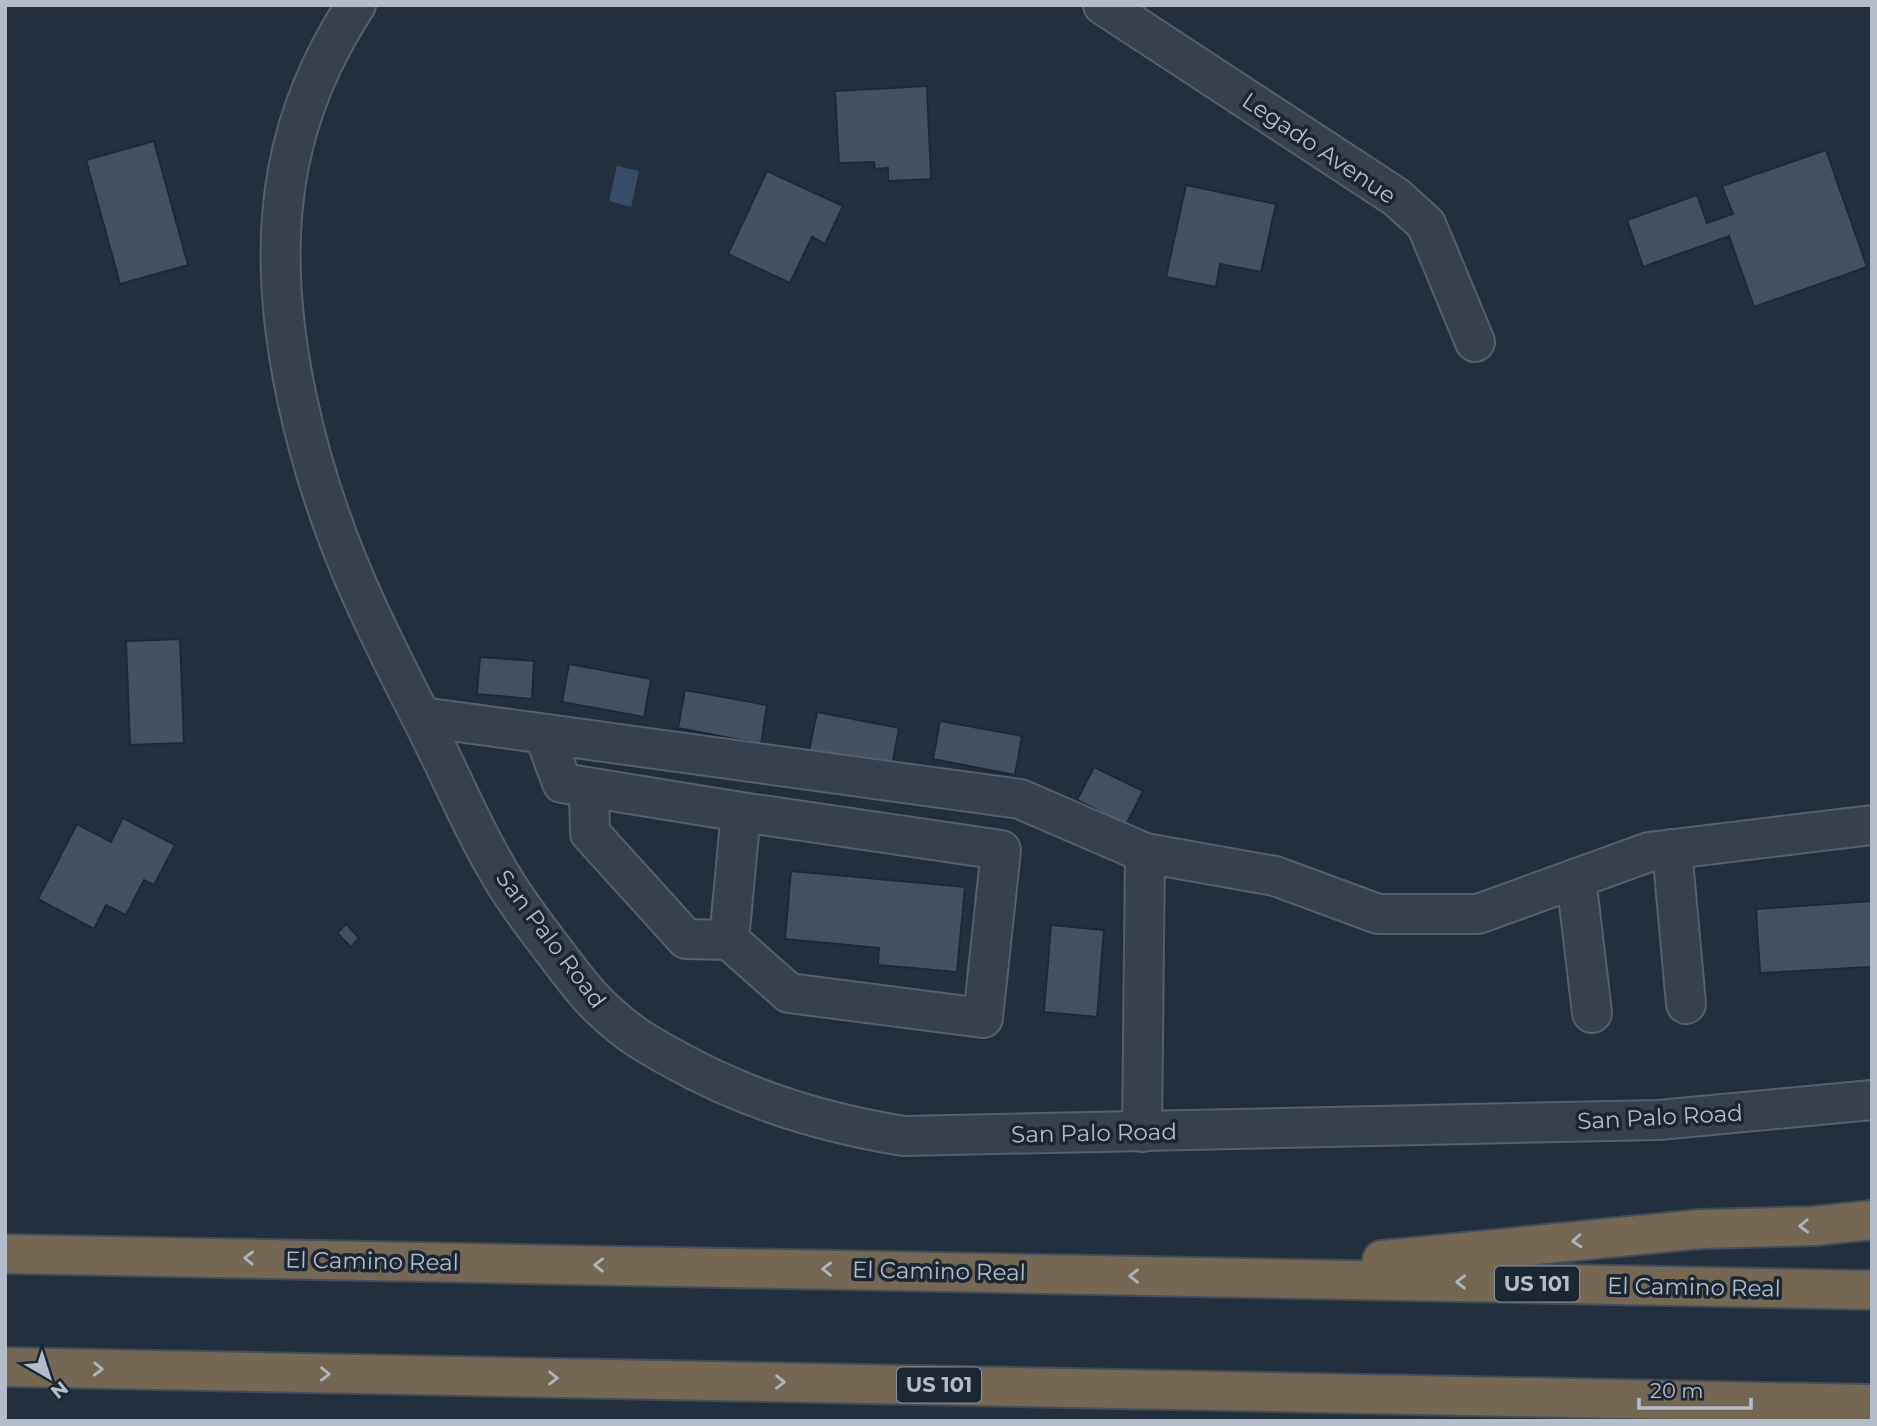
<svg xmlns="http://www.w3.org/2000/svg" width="1877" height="1426" viewBox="0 0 1877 1426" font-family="Montserrat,sans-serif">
<rect width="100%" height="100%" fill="#242f3e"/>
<path fill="#394c67" d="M617 166 639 171 631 207 609 201Z"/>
<g fill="#455162" stroke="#1f2835" stroke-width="2">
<path d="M927 86 931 179 888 181V168L875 169 874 162 839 163 835 91Z"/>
<path d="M154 141 188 265 120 284 86 160Z"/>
<path d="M1826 150 1867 267 1754 307 1729 236 1643 267 1627 220 1697 195 1707 223 1733 214 1722 186Z"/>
<path d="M767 171 843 206 825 244 812 237 790 283 728 254Z"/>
<path d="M1186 185 1276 204 1261 272 1220 264 1216 287 1166 277Z"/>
<path d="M180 639 184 743 130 745 126 641Z"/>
<path d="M480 657 534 661 532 699 477 694Z"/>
<path d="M569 664 651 679 644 717 562 702Z"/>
<path d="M685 690 767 705 761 744 678 728Z"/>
<path d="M817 712 899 728 892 766 809 751Z"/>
<path d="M940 721 1022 736 1015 775 933 759Z"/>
<path d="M1094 767 1143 791 1126 825 1077 800Z"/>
<path d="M123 818 175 845 154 885 144 880 126 915 106 905 94 929 38 899 77 824 111 842Z"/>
<path d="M791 871 965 887 957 972 878 965 879 948 785 939Z"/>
<path d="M1872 901V967L1760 973 1756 909Z"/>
<path d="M346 924 359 938 351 947 337 933Z"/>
<path d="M1051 925 1104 930 1097 1017 1044 1012Z"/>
</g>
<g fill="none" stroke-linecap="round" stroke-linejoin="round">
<g stroke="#565f6c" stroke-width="42">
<g id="minor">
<path d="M356 5C323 55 299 111 288 170 262 310 309 482 368 609 389 655 413 700 435 745 455 785 473 828 496 867 513 898 536 927 557 955 573 976 589 998 609 1015 629 1034 650 1046 674 1059 747 1100 822 1123 904 1136L1659 1120 1872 1100"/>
<path d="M1103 5 1396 197 1426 224 1475 342"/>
<path d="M422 717 1020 799 1145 853 1142 1132"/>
<path d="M544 734 562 783 741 812 729 940 789 993 983 1018 1001 850 741 812"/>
<path d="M589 788 590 833 686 939 729 940"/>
<path d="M1672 849 1686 1004"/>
<path d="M1145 853 1275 876 1378 914H1478L1649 852 1872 825"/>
<path d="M1576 878 1592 1013"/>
</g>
</g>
<g stroke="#434c59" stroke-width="42">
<g id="highway">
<path d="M5 1254 1872 1290"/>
<path d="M1382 1260 1701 1229 1814 1226 1872 1220"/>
<path d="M5 1367 1872 1404"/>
</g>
</g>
<use href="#minor" stroke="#38414e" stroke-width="38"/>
<use href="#highway" stroke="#746855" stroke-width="38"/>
</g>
<defs><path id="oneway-chevron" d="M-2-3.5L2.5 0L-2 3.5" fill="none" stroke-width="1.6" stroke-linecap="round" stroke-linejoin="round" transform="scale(1.75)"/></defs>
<g stroke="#aeb4bd">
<use href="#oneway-chevron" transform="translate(1804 1226) rotate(178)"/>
<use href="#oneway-chevron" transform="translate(1577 1241) rotate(175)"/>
<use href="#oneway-chevron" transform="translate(249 1258) rotate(-179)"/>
<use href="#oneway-chevron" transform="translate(599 1265) rotate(-179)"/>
<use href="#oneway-chevron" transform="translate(827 1269) rotate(-179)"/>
<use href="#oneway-chevron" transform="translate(1134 1276) rotate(-179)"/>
<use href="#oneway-chevron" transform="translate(1461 1282) rotate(-179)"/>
<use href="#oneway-chevron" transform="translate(98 1369) rotate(1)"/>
<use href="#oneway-chevron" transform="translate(325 1374) rotate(1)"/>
<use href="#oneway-chevron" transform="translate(553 1378) rotate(1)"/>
<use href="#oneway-chevron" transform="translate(780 1382) rotate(1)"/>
</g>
<g text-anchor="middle" stroke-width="7" stroke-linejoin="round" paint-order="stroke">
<g fill="#1d2633" stroke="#878f9c" stroke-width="2">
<rect x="1495" y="1266.5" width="84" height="35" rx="5"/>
<rect x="897" y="1367.5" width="84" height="35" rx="5"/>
</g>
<g font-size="21" font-weight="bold" fill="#b4bcc9">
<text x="1537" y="1291">US 101</text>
<text x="939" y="1392">US 101</text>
</g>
<g font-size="23" fill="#b4bcc9" stroke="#1d2633">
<text transform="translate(1319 148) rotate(34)" y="8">Legado Avenue</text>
<text transform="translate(551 939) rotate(53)" y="8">San Palo Road</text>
<text transform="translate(1660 1117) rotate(-3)" y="8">San Palo Road</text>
<text transform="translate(1094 1133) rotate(-1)" y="8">San Palo Road</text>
<text transform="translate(372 1261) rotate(1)" y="8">El Camino Real</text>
<text transform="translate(939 1271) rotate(1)" y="8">El Camino Real</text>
<text transform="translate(1694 1287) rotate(1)" y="8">El Camino Real</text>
</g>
</g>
<rect width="1877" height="1426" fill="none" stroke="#b4bcc9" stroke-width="14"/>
<g transform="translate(49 1377) rotate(141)" stroke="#1d2633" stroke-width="5" paint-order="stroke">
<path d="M0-5L12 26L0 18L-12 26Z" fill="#b4bcc9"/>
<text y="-10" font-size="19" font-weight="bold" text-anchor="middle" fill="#b4bcc9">N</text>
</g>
<path d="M1639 1398v10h112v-10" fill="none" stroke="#b4bcc9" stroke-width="3.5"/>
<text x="1650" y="1398" font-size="21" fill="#b4bcc9" stroke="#1d2633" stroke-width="5" paint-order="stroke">20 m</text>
</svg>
